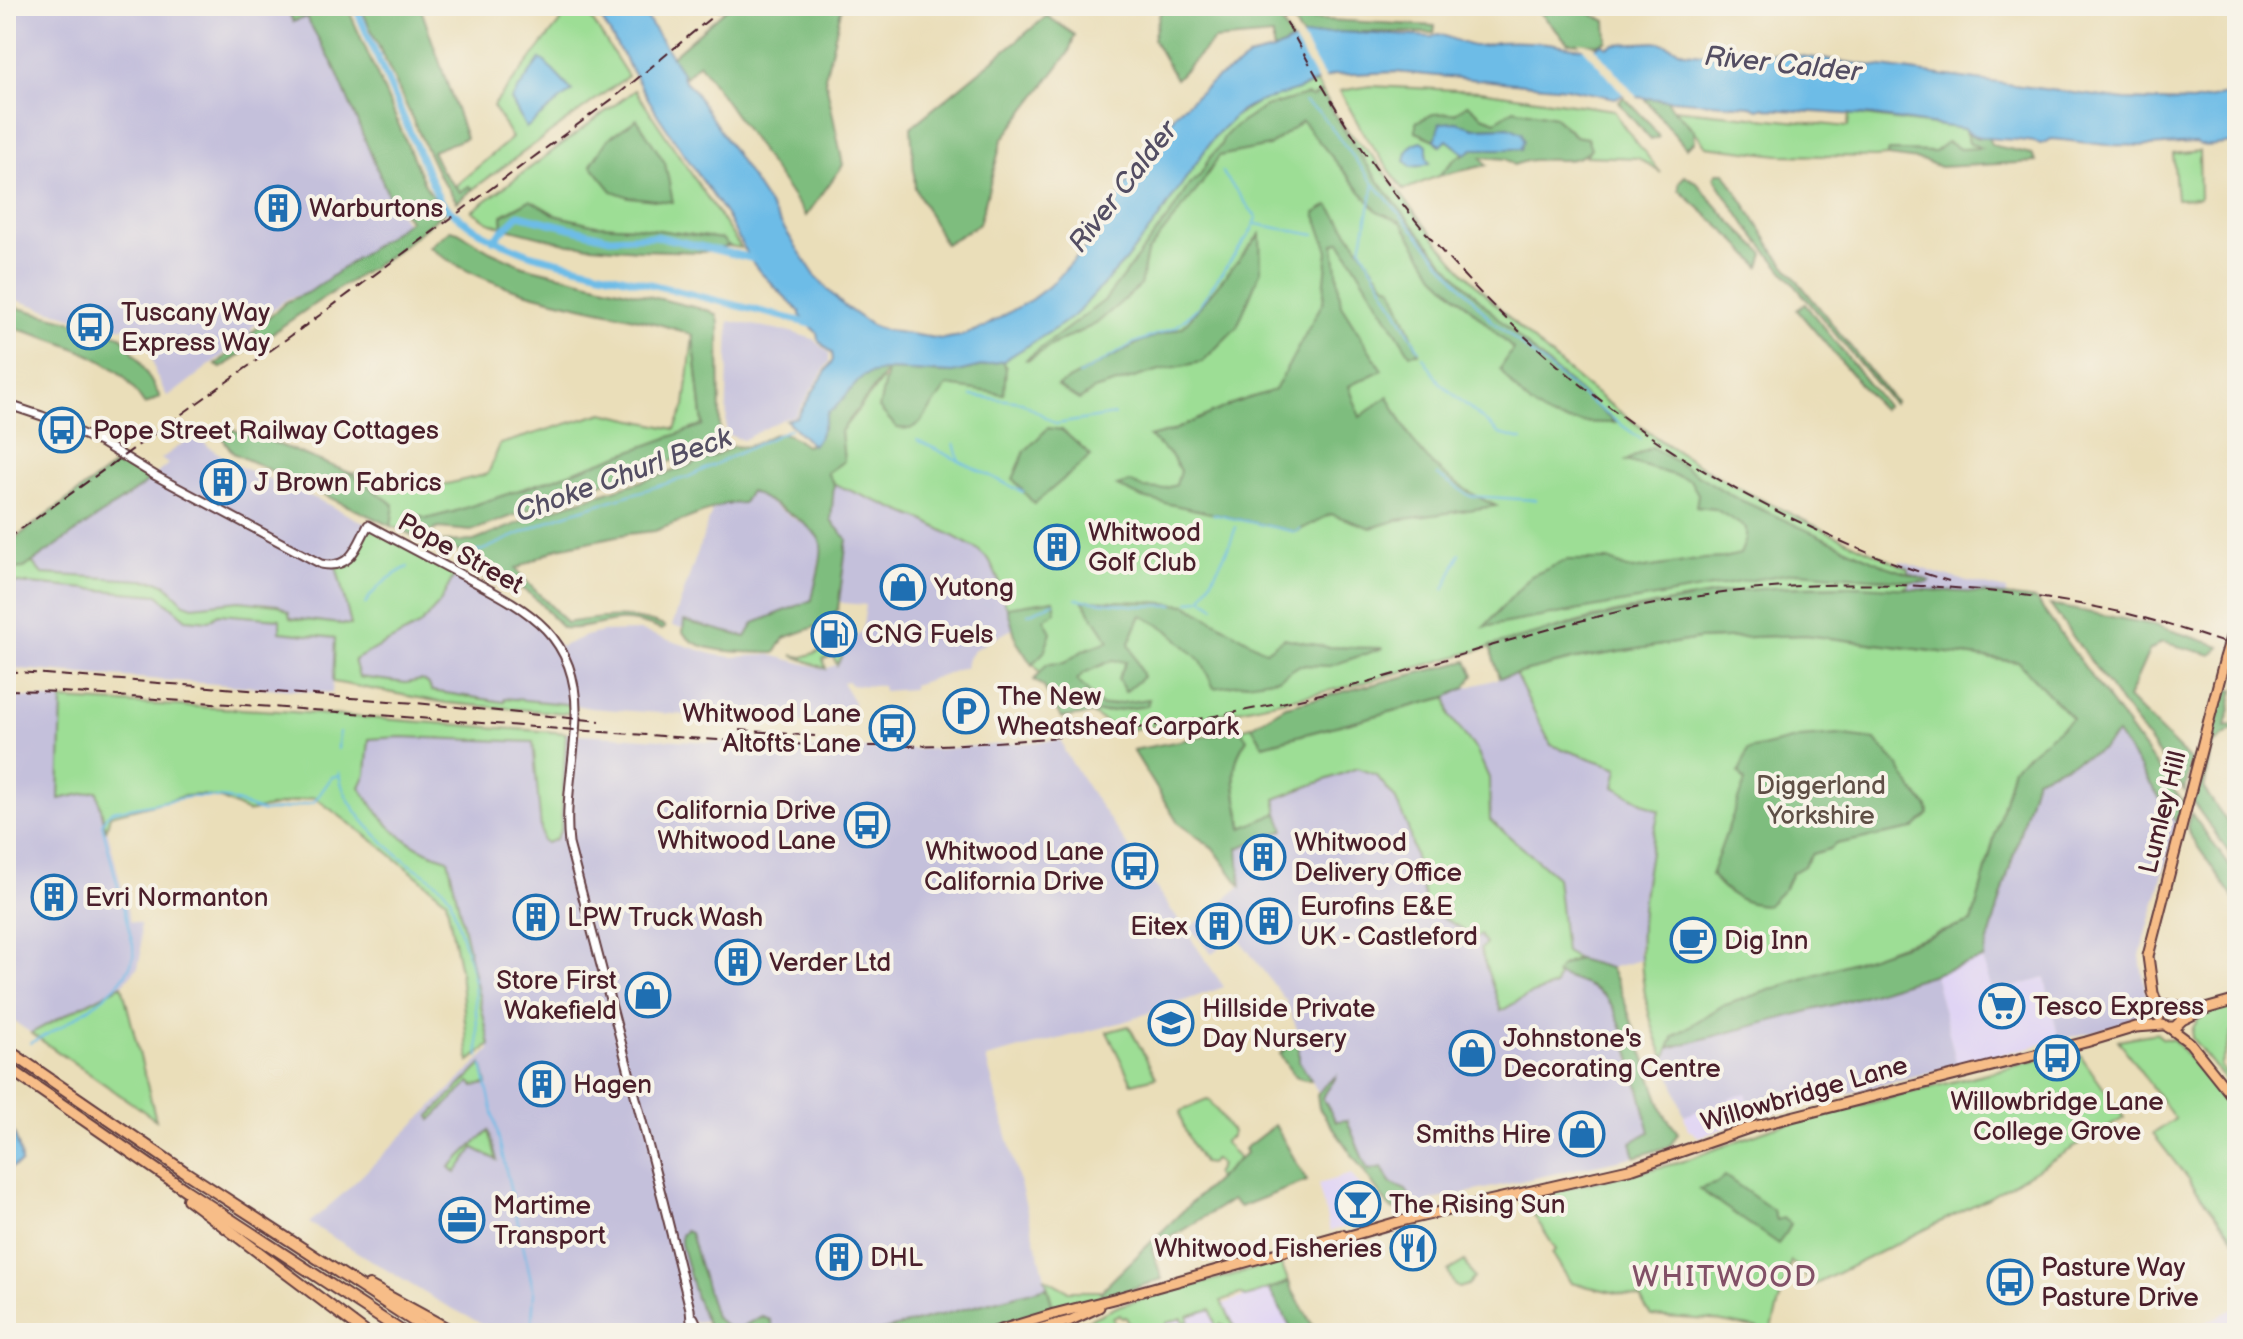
<svg xmlns="http://www.w3.org/2000/svg" width="2243" height="1339" viewBox="0 0 2243 1339" font-family="'Balsamiq Sans',sans-serif">
<rect width="100%" height="100%" fill="#f7f3e8"/>
<filter id="ink" filterUnits="userSpaceOnUse"><feTurbulence type="fractalNoise" baseFrequency=".0125" numOctaves="2"/><feDisplacementMap in="SourceGraphic" scale="16" xChannelSelector="R" yChannelSelector="G"/><feConvolveMatrix kernelMatrix="1 2 1 2 8 2 1 2 1" color-interpolation-filters="sRGB"/></filter>
<filter id="wash" filterUnits="userSpaceOnUse"><feTurbulence type="fractalNoise" baseFrequency=".006" numOctaves="4" result="noise"/><feDisplacementMap in="SourceGraphic" scale="32" xChannelSelector="R" yChannelSelector="G"/><feGaussianBlur stdDeviation="1.8" result="paint"/><feColorMatrix in="noise" values="0 0 0 0 0 0 0 0 0 0 0 0 0 0 0 0 0 1.4 0 .05"/><feComposite in="paint" operator="in"/></filter>
<g filter="url(#wash)">
<rect width="100%" height="100%" fill="#eadeb9"/>
<g fill="#e0d4f4">
<path d="M1983 959 1992 993 2045 978 2059 1040 1957 1065 1934 974Z"/>
<path d="M1746 1092 1754 1118 1699 1137 1688 1129 1684 1116Z"/>
<path d="M1351 1174 1372 1202 1373 1218 1372 1220 1330 1231 1318 1184Z"/>
<path d="M1269 1289 1294 1333H1143L1142 1330Z"/>
<path d="M2237 1307V1333H2184Z"/>
</g>
<g fill="#c4c0db">
<path d="M6 6H286L293 21 306 17 334 66 390 199 407 223 309 292 287 299 272 310 252 327 249 335 175 392 167 396 156 375 152 359 149 330 97 325 6 297Z"/>
<path d="M729 321 791 332 813 339 829 353V362L795 416 785 418 743 440 726 434Z"/>
<path d="M192 430 209 447 236 465 317 499 368 525 350 559 336 567 351 625 289 618 278 605 270 603 239 601 193 606 184 603 161 582 42 574 32 562 145 484 168 464 161 459 182 444 187 435Z"/>
<path d="M834 484 925 521 976 549 990 561 998 579 1000 592 1016 627 975 649 968 658 966 667 913 685V689L883 691 882 686 851 685 847 681 842 682 854 702 852 727 590 708 575 705 505 698V702L432 691 431 688 415 680 406 683 359 677 353 660 419 626 439 604 456 572 535 618 560 647 585 636 602 632 641 631 715 655 732 657 770 655 825 669 836 665 847 646 862 631 866 605 843 603 839 601 847 539 831 521Z"/>
<path d="M750 491 808 527 821 541V550L812 600 754 623 746 637 684 621 683 628 672 626 712 511 725 504 743 503Z"/>
<path d="M1900 561 1942 575 2006 590V596L1910 588 1895 590V582L1928 583 1923 578 1897 570Z"/>
<path d="M6 582 158 595 186 619 217 614 281 619 280 632 336 638 332 693 6 668Z"/>
<path d="M1515 674 1551 745 1619 768 1614 787 1659 811 1643 888 1639 952 1641 960 1610 968 1577 959 1565 952 1557 877 1490 820 1489 777 1477 751 1450 716 1447 697 1465 688Z"/>
<path d="M6 696 62 700 59 799 97 790 130 921 140 924 141 953 138 967 122 985 31 1033 6 1016Z"/>
<path d="M566 733 817 749H939L1061 740 1065 752 1092 794 1224 987 1123 1022 986 1058 1054 1310 974 1333H710L705 1321 683 1323 684 1333H499L438 1301 309 1223 345 1192 490 1050 448 860 415 846 394 832 369 801 360 787 366 774 369 739 401 737 533 742 541 817 540 833 561 830Z"/>
<path d="M2117 734 2177 824 2140 956 2147 1002 2140 1017 2132 1022 2059 1040 2045 978 1992 993 1983 959 2036 778 2101 750Z"/>
<path d="M1357 768 1376 775 1395 798 1408 828 1425 901 1441 917 1461 928 1473 939 1480 934 1486 944 1500 1010 1527 996 1554 986 1556 974 1590 986 1609 1000 1621 1026 1655 1152 1433 1200 1417 1208 1400 1211 1365 1164 1348 1120 1336 1121 1299 1061V1034L1286 1001 1236 935 1212 954 1190 928 1241 886 1238 848 1283 830 1275 799Z"/>
<path d="M1934 974 1957 1065 1754 1118 1746 1093 1684 1116 1665 1059 1669 1048Z"/>
</g>
<g fill="#9dde95" stroke="#747e60" stroke-width="2">
<path d="M567 6H583L628 76 473 189 469 186 461 192 455 186 512 138 493 106 560 22Z"/>
<path d="M1317 83C1326 98 1335 116 1346 129 1355 140 1367 149 1376 160 1402 196 1428 232 1458 265 1535 350 1628 426 1728 482 1787 514 1848 541 1909 569V586L1895 590 1859 586 1795 587 1721 593 1653 605 1593 618 1355 685 1192 720 1120 731 1056 692 1031 661 1000 592 998 579 990 561 977 549 925 521 834 484 826 473 844 461 841 431 882 380 953 373 1094 294 1124 262 1156 222 1214 137 1232 118 1258 102Z"/>
<path d="M1370 86 1480 91 1614 110 1622 124 1661 173 1638 158 1586 156 1591 148 1575 136 1568 128 1496 121 1482 116 1433 114 1416 132 1435 140 1440 146 1447 140 1465 154 1456 158 1438 176 1404 190 1365 136 1340 91Z"/>
<path d="M635 90 741 248 729 246 722 239 636 227 596 225 558 216 530 200 502 215 503 227 489 222 472 211Z"/>
<path d="M1673 109 1848 127 1849 114 1964 129 1969 142 1982 148 1934 152 1889 151 1887 156 1875 157 1779 155 1706 146 1694 130Z"/>
<path d="M2199 151 2200 198 2177 199 2173 154Z"/>
<path d="M693 335 703 426 550 480 453 512 426 519 409 512 401 530 391 526 394 505 350 473 389 474 431 488 488 474 500 444 603 413 675 429 685 406Z"/>
<path d="M368 525 456 572 439 604 419 626 354 660 359 677 406 683 421 680 428 683 432 691 504 702 505 698 575 705 576 714 446 703 333 682 335 638 280 632V619L218 614 209 621 186 619 158 595 6 582V569L24 568 32 562 42 574 157 581 166 585 184 603 193 606 239 601 278 605 289 612 290 618 351 625 336 566 350 559Z"/>
<path d="M1806 635 2018 662 2073 719 2013 767 1972 922 1895 947 1674 1036 1665 1059C1628 979 1639 894 1659 811L1614 787 1618 768 1551 745 1515 674 1576 659 1699 639Z"/>
<path d="M843 643 847 646 837 665 833 656 823 659 826 669 792 655 803 657Z"/>
<path d="M1447 697 1450 716 1477 751 1489 778 1490 820 1557 877 1565 952 1577 959 1560 967 1555 986 1527 996 1501 1011 1480 949 1486 944 1480 935 1474 939 1461 928 1441 917 1425 901 1408 828 1395 798 1376 775 1357 768 1275 799 1278 813 1243 829C1238 798 1225 766 1246 740L1241 729 1252 726 1263 745Z"/>
<path d="M62 700 279 711 566 733 561 830 555 840 546 843 542 840 533 742 401 737 369 739 366 774 360 787C383 824 405 847 448 859L490 1045 469 1062 460 971 446 900 379 845 314 797 248 812 221 799 202 795 185 796 110 815 106 831 97 791 59 799Z"/>
<path d="M122 985 156 1120 31 1033Z"/>
<path d="M2237 1005V1027L2234 1028 2220 1066 2237 1087V1095L2192 1038C2190 1013 2219 1010 2237 1005Z"/>
<path d="M1129 1026 1156 1077 1132 1083 1107 1032Z"/>
<path d="M2156 1033 2162 1038 2174 1040 2225 1103 2229 1101 2237 1111V1242L2153 1134 2175 1119 2118 1040Z"/>
<path d="M2077 1050 2124 1118 1988 1198 1814 1285 1791 1261 1771 1331 1711 1320 1651 1316 1640 1298 1571 1283 1552 1253 1556 1250 1523 1198 1678 1163 1772 1128Z"/>
<path d="M482 1064 487 1084 474 1086 470 1082 431 1120 430 1116Z"/>
<path d="M1207 1100 1210 1101 1232 1132 1231 1137 1224 1142 1239 1159 1217 1179 1215 1175 1220 1165 1215 1159 1210 1164 1203 1163C1194 1147 1182 1131 1180 1112L1183 1110Z"/>
<path d="M489 1130 497 1160 474 1148 456 1173 450 1167Z"/>
<path d="M1465 1261 1474 1278 1468 1285 1459 1288 1454 1285 1448 1271Z"/>
<path d="M1280 1262 1289 1282 1246 1297 1240 1294 1221 1301 1238 1333 1221 1324 1216 1330 1211 1309 1188 1316 1189 1321 1184 1323 1182 1318 1166 1323 1167 1330 1162 1333H1133L1126 1317 1122 1318 1120 1315 1113 1318 1115 1323 1101 1328 1099 1333H1070L1075 1326 1121 1305Z"/>
<path d="M1045 1278 1068 1291H1101L1103 1298 1054 1310Z"/>
</g>
<g fill="#7ebd7e" stroke="#646e54" stroke-width="2">
<path d="M286 6H347L425 185 444 212 393 254 316 303 221 368 216 365 286 302 311 291 410 220 388 195 334 66 306 17 293 22Z"/>
<path d="M360 6H420L466 138 432 151 441 170 460 192 469 186 473 189 457 202 438 174Z"/>
<path d="M730 6H842L825 77 843 165 806 216 699 63 685 77 670 58Z"/>
<path d="M1162 6H1272L1292 41 1273 51V35L1214 40 1176 79 1153 39Z"/>
<path d="M1285 6H1302L1309 19 1435 26 1434 33 1357 32 1302 37Z"/>
<path d="M1534 6H1580L1585 11 1606 21 1607 41 1599 44 1568 43Z"/>
<path d="M1047 16 1075 35 1068 54 1002 140 979 224 945 244 915 188 911 127Z"/>
<path d="M1322 92C1370 181 1445 269 1519 338 1550 368 1583 394 1615 423 1596 422 1574 424 1557 419 1533 413 1513 388 1500 369L1513 349 1435 275 1401 222 1377 211 1302 121 1269 146 1219 156 1201 185 1147 253 1140 286 1096 324 1054 344 1030 359 1025 360 1105 300 1172 212 1189 185 1200 175 1210 157 1220 146 1224 137 1233 128 1265 107 1306 95 1312 97Z"/>
<path d="M1624 97 1649 123 1659 137 1651 140 1627 113 1619 101Z"/>
<path d="M1644 98 1667 100 1673 109 1694 130 1695 141 1686 148Z"/>
<path d="M1468 104 1482 116 1496 121 1514 109 1555 117 1575 136 1587 138 1591 148C1578 166 1553 158 1534 160 1527 160 1520 163 1514 165L1506 159 1481 157 1487 165 1438 176 1456 158 1473 149H1521L1509 127 1474 128 1456 122 1440 124 1435 140 1416 132V122L1433 114 1455 113Z"/>
<path d="M637 119 665 163 673 202 629 197 612 191 591 165 608 139Z"/>
<path d="M1967 133 1977 138 1988 137 1991 145 2032 154 2036 162 1940 167 1925 161 1887 156 1889 151 1934 152 1947 142 1960 149 1980 148 1969 142Z"/>
<path d="M1717 173H1725L1776 254 1895 402 1893 404 1747 227 1714 177Z"/>
<path d="M1685 176 1696 182 1727 218 1764 254 1760 267 1737 242 1679 190V182Z"/>
<path d="M530 200 558 216 596 225 636 227 722 239 729 246 703 252 638 250 569 244 503 227 502 216Z"/>
<path d="M1329 205 1385 284 1392 286 1419 353 1410 354 1340 241 1334 244 1341 305 1382 370 1349 386 1360 417 1388 396C1396 411 1404 427 1413 441 1433 471 1464 491 1496 506L1398 520 1371 528 1331 514 1296 532 1142 498 1117 486 1130 482 1143 488 1162 489 1176 485 1180 471 1171 455 1149 437 1172 431 1234 403 1275 390 1323 302 1328 251 1315 213Z"/>
<path d="M450 230 458 232 490 251 523 266 710 311 717 315 719 323 720 442 715 446 703 451 614 479 471 531 439 528 416 537 401 530 409 511 426 519 453 512 550 480 703 425 693 335C606 303 505 305 429 247Z"/>
<path d="M1260 234 1261 270 1237 327 1202 362 1160 370 1094 390 1079 400 1057 386 1142 341 1183 327Z"/>
<path d="M1805 304 1886 406 1882 410 1797 310Z"/>
<path d="M6 305 70 321 121 336 139 360 160 397 145 405C138 396 131 383 122 375 96 352 40 335 6 326Z"/>
<path d="M1003 361 1006 368 1004 394 947 386 920 423 910 429 897 428 879 408 887 371 841 431 844 461 827 473 834 484 831 521 847 539 838 609C834 617 826 618 821 625L784 638 775 653C751 652 696 655 683 632L684 621 746 637 754 623 812 600C814 586 824 557 821 544 816 524 768 502 750 491L743 503 725 504 655 531 627 534 558 548 516 569C531 589 551 603 566 623 601 617 630 613 664 626L665 628 662 630C647 624 633 620 617 621 599 623 581 630 563 628 550 617 542 602 527 592 517 585 507 586 497 583 477 577 468 567 459 551L441 549 442 542 474 541 559 507 674 471 719 454 733 446C767 453 770 414 805 446 821 444 823 426 828 412 842 404 849 386 862 377 882 363 930 376 954 372 970 370 987 365 1003 361Z"/>
<path d="M1048 428 1062 430 1091 456 1034 504 1013 479 1025 451Z"/>
<path d="M230 429 272 442 350 473 394 505 391 526 233 453 219 433Z"/>
<path d="M1652 447 1734 497 1886 566 1930 581 1928 583 1798 572 1484 627 1531 576 1567 560H1608L1632 570 1704 559 1724 558 1740 554 1746 539V528L1715 509 1696 507 1698 494 1690 480 1626 461Z"/>
<path d="M119 462 150 478 145 484 24 568 6 569V545Z"/>
<path d="M1859 586 1981 593 2036 600 2182 801 2177 824 2117 734 2101 750 2036 778 1983 959 1836 1004 1669 1048 1674 1036 1722 1006 1972 922 2013 767 2072 718 2018 662 1806 635 1699 639 1576 659 1499 678 1490 646C1565 626 1640 606 1718 594 1764 586 1812 587 1859 586Z"/>
<path d="M1054 600 1056 612 1044 619 1051 632 1044 652 1032 665 1017 642 1007 607Z"/>
<path d="M1082 600 1151 602 1187 605 1266 651 1284 638 1327 647 1383 648 1330 666 1300 665 1279 678 1214 688 1201 661 1168 630 1141 615 1129 643 1143 677 1125 692 1118 679 1126 662 1113 660 1084 673 1077 680 1101 706 1149 699 1147 706 1061 718 1044 687 1034 680 1047 664 1064 663 1084 650 1109 641Z"/>
<path d="M2050 605 2154 625 2220 646 2212 655 2162 642 2149 651 2128 698 2191 761 2185 791Z"/>
<path d="M1467 661 1474 675 1465 688 1447 697 1263 745 1252 726 1286 706Z"/>
<path d="M2224 690H2234L2226 727 2237 725V727L2212 745 2204 789 2237 836V864L2193 802Z"/>
<path d="M1241 729 1247 740C1225 766 1238 797 1242 828L1278 813 1284 830 1238 848 1241 886 1213 848 1178 823 1133 750Z"/>
<path d="M1837 735 1875 740 1898 765 1912 789 1928 807 1929 814 1913 829 1836 844 1830 849 1812 854 1804 866 1792 873 1785 888 1768 905C1743 905 1727 894 1711 875L1745 781 1739 773 1748 750 1800 738Z"/>
<path d="M2191 813 2237 876V903L2189 834 2187 826Z"/>
<path d="M1577 959 1610 968 1619 986 1664 1114 1678 1133 1670 1146 1635 1157 1631 1142 1650 1132C1642 1104 1625 1018 1607 999 1594 985 1574 981 1556 974L1560 967Z"/>
<path d="M1299 1034V1061L1311 1080C1294 1082 1288 1067 1280 1054Z"/>
<path d="M1336 1076C1333 1085 1325 1090 1323 1099L1336 1121 1347 1120 1365 1164 1369 1170 1382 1167 1390 1183 1406 1190 1417 1208 1394 1210 1389 1207 1319 1108 1317 1095 1324 1086Z"/>
<path d="M1275 1125 1307 1181 1240 1207 1232 1200 1152 1249 1162 1279 1103 1298 1101 1291 1191 1203 1246 1153 1244 1149Z"/>
<path d="M1725 1176 1773 1210 1776 1220 1784 1218 1791 1224 1787 1232 1778 1244 1699 1189 1717 1183Z"/>
<path d="M685 1231 690 1233 715 1317 727 1327 740 1328 762 1316 770 1320 775 1333H711L696 1298 681 1244V1235Z"/>
<path d="M1289 1282 1291 1288 1317 1333H1294L1269 1289Z"/>
<path d="M1047 1287 1054 1310 976 1333H873Z"/>
</g>
<g fill="#6dbce7" stroke="#5c6e89" stroke-width="2">
<path d="M596 6H639L681 71 683 79 692 88 816 277 832 294 844 306 871 325 884 330 942 339 961 336 984 327 1032 299 1053 283 1084 249 1099 228 1128 181 1177 112 1217 78 1237 67 1248 57 1273 51 1302 37 1338 32 1432 37 1438 34C1450 37 1462 44 1474 46 1483 47 1490 43 1498 42 1511 41 1535 42 1548 43 1563 45 1589 52 1602 44L1607 47 1614 44 1660 42 1684 52 1712 55 1728 53 1786 54 2125 100 2192 102 2237 93V143C2223 143 2205 149 2195 143L2150 146 2107 145 2052 139 2041 144C2021 136 1977 144 1964 129L1873 116 1769 109 1764 107 1758 109 1751 106 1644 98 1623 95 1615 98 1566 88 1395 72 1333 75 1295 91 1258 102 1241 110 1214 137 1156 222 1124 262 1076 314 1061 325 1003 361 953 373 888 370 869 374 862 377 834 409 828 412 819 438 812 445 786 420 797 417 833 360 832 353 821 343 818 339 817 333 800 315V312L760 272 750 259 726 215 659 117 596 10Z"/>
<path d="M540 59 545 62 572 91 526 128 511 100Z"/>
<path d="M1457 122 1474 128 1509 127 1522 133 1524 140 1521 149H1473L1465 154 1447 140 1441 146 1435 140 1440 123Z"/>
<path d="M1422 141 1427 145V158L1430 163 1421 166 1411 167 1405 161C1407 149 1410 144 1422 141Z"/>
<path d="M6 1119C14 1132 21 1147 21 1163L9 1169 6 1167Z"/>
</g>
<g fill="#eadeb9">
<path d="M1300 34 1327 82 1320 86 1293 38Z"/>
<path d="M1578 42 1592 44 1641 102 1628 100Z"/>
</g>
<g fill="none" stroke-linecap="round" stroke-linejoin="round">
<g stroke="#6dbce7" stroke-width="2">
<path d="M1304 102 1320 113 1374 184 1490 319 1586 399 1641 439"/>
<path d="M1374 184 1361 248 1419 350"/>
<path d="M1256 224 1315 235"/>
<path d="M1423 357 1439 382 1500 434 1522 440"/>
<path d="M1079 375 1134 343 1176 327 1197 308 1250 233 1257 218 1222 172"/>
<path d="M972 396 1022 402 1056 424 1114 415"/>
<path d="M917 440 1023 492"/>
<path d="M954 443 959 461"/>
<path d="M1437 475 1470 496 1536 500"/>
<path d="M1213 514 1296 532 1300 529"/>
<path d="M468 554 483 550 560 516 688 477 790 429"/>
<path d="M1444 590 1460 554"/>
<path d="M1076 599 1136 606 1174 605"/>
<path d="M1189 602 1200 599"/>
<path d="M365 604C373 589 393 574 408 567"/>
<path d="M1215 607 1202 598 1229 546 1236 527"/>
<path d="M1028 614 1054 603"/>
<path d="M338 749 339 732"/>
<path d="M339 772C342 806 385 846 411 865 425 875 440 882 450 897L469 960 474 982 479 1057"/>
<path d="M30 1043C59 1029 125 992 133 958 134 956 133 948 133 945L102 824 106 816 112 811 189 797H206L228 799 263 812 290 808 314 802 332 777 339 775"/>
<path d="M482 1065 534 1293 531 1333"/>
</g>
<g stroke="#6dbce7" stroke-width="7">
<path d="M355 6 440 201C470 230 493 240 532 255L812 324"/>
<path d="M493 240 519 215 610 238 656 236 755 259"/>
</g>
</g>
</g>
<g filter="url(#ink)">
<g fill="none" stroke-linecap="round" stroke-linejoin="round">
<g stroke="#623c40" stroke-width="11">
<g id="minor">
<path d="M6 404 42 416 102 443 156 476 321 564C351 570 356 548 368 525 399 542 430 558 460 574 524 608 578 632 576 716 575 758 564 801 569 844L663 1201 690 1309 692 1333"/>
<path d="M694 1318 701 1333"/>
</g>
</g>
<g stroke="#623c40" stroke-width="13">
<g id="major">
<path d="M2233 630 2237 614"/>
<path d="M2160 1012 2153 993 2148 956 2225 658"/>
<path d="M2159 1017 2160 1011 2167 1005 2205 1009"/>
<path d="M2182 1020 2205 1009 2237 1000"/>
<path d="M2143 1023 2155 1002"/>
<path d="M2168 1027H2175L2181 1021V1011L2177 1006"/>
<path d="M2170 1028 2190 1043 2237 1102"/>
<path d="M1339 1236 1346 1237 1401 1221 1633 1168 1752 1127 2086 1042 2136 1027 2163 1025"/>
<path d="M991 1333 1054 1314 1117 1298 1342 1235"/>
<path d="M1023 1333 1069 1321 1099 1307"/>
</g>
</g>
<g stroke="#623c40" stroke-width="14">
<g id="highway">
<path d="M6 1049 185 1172 432 1333"/>
<path d="M6 1066 187 1191 404 1333"/>
<path d="M188 1199 366 1333"/>
<path d="M369 1286 455 1333"/>
</g>
</g>
<use href="#minor" stroke="#fff" stroke-width="7"/>
<use href="#major" stroke="#f7bd88" stroke-width="9"/>
<use href="#highway" stroke="#f7bd88" stroke-width="10"/>
<g stroke="#4a1f2b" stroke-width="2" stroke-dasharray="12 6" stroke-linecap="butt">
<path d="M1278 6C1309 65 1343 123 1382 177 1492 326 1639 448 1808 526 1854 548 1900 567 1949 581"/>
<path d="M6 540 320 315 615 97 725 6"/>
<path d="M6 671 415 703 600 721"/>
<path d="M6 690C70 691 134 698 198 702 353 712 508 726 662 736 768 744 873 750 979 743 1107 736 1236 717 1360 684 1480 651 1599 608 1723 593 1846 577 1984 584 2106 609 2151 618 2194 633 2237 647"/>
<path d="M739 730 815 736"/>
</g>
<g stroke="#623c40" stroke-width="13" stroke-linecap="butt">
<path id="major-bridge" d="M2225 658 2233 630"/>
</g>
<use href="#major-bridge" stroke="#f7bd88" stroke-width="9"/>
</g>
</g>
<defs>
<g id="building-ring" transform="scale(2.3)"><circle r="9.5" fill="#f7f3e8" stroke="#1f6fb2" stroke-width="1.5"/><path d="M-4-6H4V6H1V3H-1V6H-4ZM-2.5-4.3h1.7v1.8h-1.7ZM.8-4.3h1.7v1.8H.8ZM-2.5-1h1.7V.8h-1.7ZM.8-1h1.7V.8H.8Z" fill="#1f6fb2"/></g>
<g id="bus-ring" transform="scale(2.3)"><circle r="9.5" fill="#f7f3e8" stroke="#1f6fb2" stroke-width="1.5"/><path d="M-5-6H5V4H4V6H2V4H-2V6H-4V4H-5ZM-3.5-4V0h7V-4ZM-3.5 1.2v1.5H-2V1.2ZM2 1.2v1.5H3.5V1.2Z" fill="#1f6fb2"/></g>
<g id="shop-ring" transform="scale(2.3)"><circle r="9.5" fill="#f7f3e8" stroke="#1f6fb2" stroke-width="1.5"/><path d="M-5-2.5h2.3a2.7 3.5 0 0 1 5.4 0H5L5.5 6h-11ZM-1.5-2.5h3a1.5 2.3 0 0 0-3 0Z" fill="#1f6fb2"/></g>
<g id="fuel-ring" transform="scale(2.3)"><circle r="9.5" fill="#f7f3e8" stroke="#1f6fb2" stroke-width="1.5"/><path d="M-5.5-6h7V0h2V4h1.3V-2.5L3-4.5l.8-.8L6-3V5H2.5V1h-1V6h-7ZM-4.2-4.7v3.2H.2V-4.7Z" fill="#1f6fb2"/></g>
<g id="parking-ring" transform="scale(2.3)"><circle r="9.5" fill="#f7f3e8" stroke="#1f6fb2" stroke-width="1.5"/><path d="M-3.5-5.5H1a3.5 3.5 0 0 1 0 7H-1V5.5H-3.5ZM-1-3.4V-.6H.8a1.4 1.4 0 0 0 0-2.8Z" fill="#1f6fb2"/></g>
<g id="cafe-ring" transform="scale(2.3)"><circle r="9.5" fill="#f7f3e8" stroke="#1f6fb2" stroke-width="1.5"/><path d="M-5.5-4.5H6V0H3Q3 3.5 0 3.5H-2.5Q-5.5 3.5-5.5 0ZM3-3.2v2h1.7v-2ZM-6 4.5H4V6H-6Z" fill="#1f6fb2"/></g>
<g id="supermarket-ring" transform="scale(2.3)"><circle r="9.5" fill="#f7f3e8" stroke="#1f6fb2" stroke-width="1.5"/><path d="M-6-5.5h2.5l.6 2H6L4.5 2H-2.5L-4.4-4H-6ZM-1.5 3.2a1.3 1.3 0 1 0 .1 0ZM3 3.2a1.3 1.3 0 1 0 .1 0Z" fill="#1f6fb2"/></g>
<g id="school-ring" transform="scale(2.3)"><circle r="9.5" fill="#f7f3e8" stroke="#1f6fb2" stroke-width="1.5"/><path d="M0-5L7-2L0 1L-7-2ZM-4 1L0 2.5L4 1V4Q0 6-4 4Z" fill="#1f6fb2"/></g>
<g id="bar-ring" transform="scale(2.3)"><circle r="9.5" fill="#f7f3e8" stroke="#1f6fb2" stroke-width="1.5"/><path d="M-6-5H6L.8 .8V4.5H3.5V6h-7V4.5H-.8V.8Z" fill="#1f6fb2"/></g>
<g id="office-ring" transform="scale(2.3)"><circle r="9.5" fill="#f7f3e8" stroke="#1f6fb2" stroke-width="1.5"/><path d="M-6-3h4V-5.5h4V-3h4V5H-6ZM-1-4.5V-3h2v-1.5ZM-6 0V1H6V0Z" fill="#1f6fb2"/></g>
<g id="restaurant-ring" transform="scale(2.3)"><circle r="9.5" fill="#f7f3e8" stroke="#1f6fb2" stroke-width="1.5"/><path d="M-5-6h1v4h1v-4h1v4h1v-4h1v5L-1.5 .5V6h-2V.5L-5-1ZM5-6V6H3V1.5H1.5Q1.5-4 5-6Z" fill="#1f6fb2"/></g>
</defs>
<g fill-rule="evenodd">
<use href="#building-ring" x="278" y="208"/>
<use href="#bus-ring" x="90" y="327"/>
<use href="#bus-ring" x="62" y="430"/>
<use href="#building-ring" x="223" y="482"/>
<use href="#building-ring" x="1057" y="547"/>
<use href="#shop-ring" x="903" y="587"/>
<use href="#fuel-ring" x="834" y="634"/>
<use href="#parking-ring" x="966" y="711"/>
<use href="#bus-ring" x="892" y="728"/>
<use href="#bus-ring" x="867" y="825"/>
<use href="#building-ring" x="1263" y="857"/>
<use href="#bus-ring" x="1135" y="866"/>
<use href="#building-ring" x="54" y="897"/>
<use href="#building-ring" x="536" y="917"/>
<use href="#building-ring" x="1269" y="921"/>
<use href="#building-ring" x="1219" y="926"/>
<use href="#cafe-ring" x="1693" y="940"/>
<use href="#building-ring" x="738" y="962"/>
<use href="#shop-ring" x="648" y="995"/>
<use href="#supermarket-ring" x="2002" y="1006"/>
<use href="#school-ring" x="1171" y="1023"/>
<use href="#shop-ring" x="1472" y="1053"/>
<use href="#bus-ring" x="2057" y="1058"/>
<use href="#building-ring" x="542" y="1084"/>
<use href="#shop-ring" x="1582" y="1134"/>
<use href="#bar-ring" x="1358" y="1204"/>
<use href="#office-ring" x="462" y="1220"/>
<use href="#restaurant-ring" x="1413" y="1248"/>
<use href="#building-ring" x="839" y="1257"/>
<use href="#bus-ring" x="2010" y="1282"/>
</g>
<g text-anchor="middle" stroke-width="8" stroke-linejoin="round" paint-order="stroke">
<g font-size="26" fill="#4a1f2b" stroke="#f7f3e8" text-anchor="start">
<text x="309" y="217">Warburtons</text>
<text x="121" y="321">Tuscany Way<tspan x="121" dy="30">Express Way</tspan></text>
<text x="93" y="439">Pope Street Railway Cottages</text>
<text x="254" y="491">J Brown Fabrics</text>
<text x="1088" y="541">Whitwood<tspan x="1088" dy="30">Golf Club</tspan></text>
<text x="934" y="596">Yutong</text>
<text x="865" y="643">CNG Fuels</text>
<text x="997" y="705">The New<tspan x="997" dy="30">Wheatsheaf Carpark</tspan></text>
<text x="861" y="722" text-anchor="end">Whitwood Lane<tspan x="861" dy="30">Altofts Lane</tspan></text>
<text x="836" y="819" text-anchor="end">California Drive<tspan x="836" dy="30">Whitwood Lane</tspan></text>
<text x="1294" y="851">Whitwood<tspan x="1294" dy="30">Delivery Office</tspan></text>
<text x="1104" y="860" text-anchor="end">Whitwood Lane<tspan x="1104" dy="30">California Drive</tspan></text>
<text x="85" y="906">Evri Normanton</text>
<text x="1300" y="915">Eurofins E&amp;E<tspan x="1300" dy="30">UK - Castleford</tspan></text>
<text x="567" y="926">LPW Truck Wash</text>
<text x="1188" y="935" text-anchor="end">Eitex</text>
<text x="1724" y="949">Dig Inn</text>
<text x="769" y="971">Verder Ltd</text>
<text x="617" y="989" text-anchor="end">Store First<tspan x="617" dy="30">Wakefield</tspan></text>
<text x="2033" y="1015">Tesco Express</text>
<text x="1202" y="1017">Hillside Private<tspan x="1202" dy="30">Day Nursery</tspan></text>
<text x="1503" y="1047">Johnstone's<tspan x="1503" dy="30">Decorating Centre</tspan></text>
<text x="573" y="1093">Hagen</text>
<text x="2057" y="1110" text-anchor="middle">Willowbridge Lane<tspan x="2057" dy="30">College Grove</tspan></text>
<text x="1551" y="1143" text-anchor="end">Smiths Hire</text>
<text x="1389" y="1213">The Rising Sun</text>
<text x="493" y="1214">Martime<tspan x="493" dy="30">Transport</tspan></text>
<text x="1382" y="1257" text-anchor="end">Whitwood Fisheries</text>
<text x="870" y="1266">DHL</text>
<text x="2041" y="1276">Pasture Way<tspan x="2041" dy="30">Pasture Drive</tspan></text>
</g>
<g font-size="26" fill="#4a1f2b" stroke="#f7f3e8">
<text transform="translate(461 553) rotate(29)" y="9">Pope Street</text>
<text transform="translate(2162 812) rotate(-76)" y="9">Lumley Hill</text>
<text transform="translate(1804 1093) rotate(-16)" y="9">Willowbridge Lane</text>
</g>
<g font-size="26" fill="#5f4f46" stroke="#f7f3e8">
<text x="1821" y="794">Diggerland<tspan x="1821" dy="30">Yorkshire</tspan></text>
</g>
<g font-size="28" font-style="italic" fill="#544e63" stroke="#f7f3e8">
<text transform="translate(1783 63) rotate(6)" y="10">River Calder</text>
<text transform="translate(1122 186) rotate(-52)" y="10">River Calder</text>
<text transform="translate(623 474) rotate(-20)" y="10">Choke Churl Beck</text>
</g>
<g font-size="30" letter-spacing="2" fill="#825067" stroke="#f7f3e8">
<text x="1725" y="1286">WHITWOOD</text>
</g>
</g>
<rect width="2243" height="1339" fill="none" stroke="#f7f3e8" stroke-width="32"/>
</svg>
